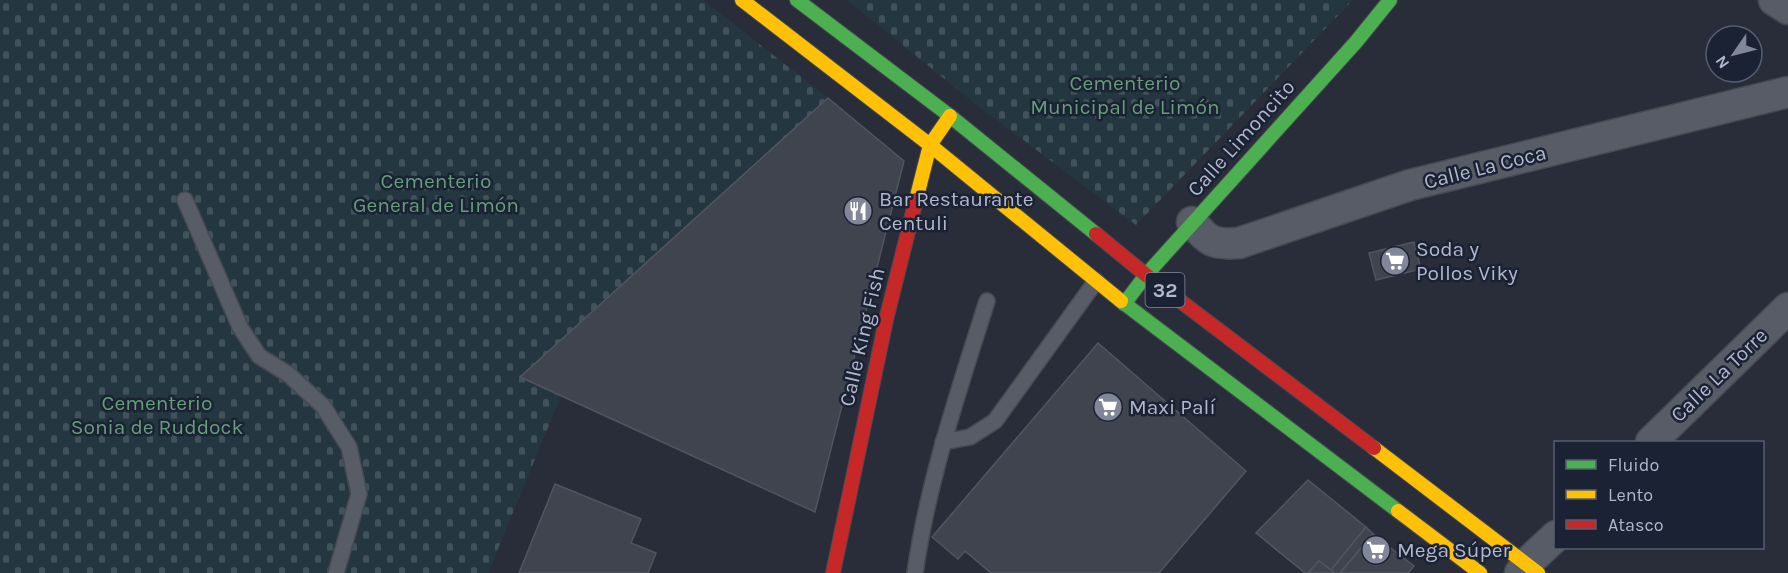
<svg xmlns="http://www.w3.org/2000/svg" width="1788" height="573" viewBox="0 0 1788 573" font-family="Karla,sans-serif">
<defs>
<pattern id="cemetery-stones" width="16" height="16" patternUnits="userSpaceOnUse" patternTransform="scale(1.5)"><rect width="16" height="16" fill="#243740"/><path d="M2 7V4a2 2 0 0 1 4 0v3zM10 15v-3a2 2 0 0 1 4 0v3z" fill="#41525a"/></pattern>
</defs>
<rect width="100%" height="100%" fill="#282d39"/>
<g fill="url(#cemetery-stones)">
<path d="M0 0H703L828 98 521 377 561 396 488 573H0Z"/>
<path d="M847 0H1353L1136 225 973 102Z"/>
</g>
<g fill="#40444f" stroke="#505561" stroke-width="1.5">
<path d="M828 98 904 161 815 512 520 377Z"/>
<path d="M1414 242 1421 269 1376 280 1369 253Z"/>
<path d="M1098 343 1246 471 1159 573H991L965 551 958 559 932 537Z"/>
<path d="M1308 480 1366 527 1331 570 1319 561 1308 573H1305L1256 533Z"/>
<path d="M555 484 641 519 631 543 656 553 648 573H519Z"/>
<path d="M1366 527 1373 534 1340 573H1335L1331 570Z"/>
<path d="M1373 534 1414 566 1408 573H1340Z"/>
<path d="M1319 561 1335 573H1308Z"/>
</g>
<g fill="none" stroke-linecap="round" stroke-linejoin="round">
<g stroke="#454952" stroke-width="18">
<g id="lane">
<path d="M185 200 240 327 259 356 288 374 323 406 349 447 359 494 336 573"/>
<path d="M943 442 970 437 995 421 1096 281"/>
<path d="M915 573C928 480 959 390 987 301"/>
</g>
</g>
<g stroke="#454952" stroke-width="33">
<g id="street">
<path d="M1774 0 1788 9"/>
<path d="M1192 222C1208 242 1214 245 1239 243L1410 185 1788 92"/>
<path d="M1651 442 1788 308"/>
<path d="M1520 573 1526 564 1556 536"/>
</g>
</g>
<g stroke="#454952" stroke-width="16">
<g id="fast">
<path d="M797 0 950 116 1096 234"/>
<path d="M1121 301 1398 511"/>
<path d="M1124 304 1146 275 1356 42 1390 0"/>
</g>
</g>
<g stroke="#454952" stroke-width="16">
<g id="slow">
<path d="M742 0 930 145 1121 301"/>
<path d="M916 200 930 145 950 116"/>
<path d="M1374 448 1538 573"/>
<path d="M1398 511 1480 573"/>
</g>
</g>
<g stroke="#454952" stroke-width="16">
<g id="jam">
<path d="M1096 234 1146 275 1374 448"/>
<path d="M833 573 886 320 916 200"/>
</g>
</g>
<use href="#lane" stroke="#585c66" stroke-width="15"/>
<use href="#street" stroke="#585c66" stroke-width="30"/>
<use href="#fast" stroke="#4caf50" stroke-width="14"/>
<use href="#slow" stroke="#ffc107" stroke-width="14"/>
<use href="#jam" stroke="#c62828" stroke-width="14"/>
</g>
<defs>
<g id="restaurant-disc" transform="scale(1.5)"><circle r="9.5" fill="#818798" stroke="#1b2234"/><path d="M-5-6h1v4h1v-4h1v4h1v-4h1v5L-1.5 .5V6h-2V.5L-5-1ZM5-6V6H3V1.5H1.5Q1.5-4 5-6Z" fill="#fff"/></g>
<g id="supermarket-disc" transform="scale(1.5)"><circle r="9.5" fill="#818798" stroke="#1b2234"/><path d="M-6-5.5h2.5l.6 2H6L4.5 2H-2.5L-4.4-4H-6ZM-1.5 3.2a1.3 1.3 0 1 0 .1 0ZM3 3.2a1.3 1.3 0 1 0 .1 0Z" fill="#fff"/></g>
</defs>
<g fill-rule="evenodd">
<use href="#restaurant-disc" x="858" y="211"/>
<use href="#supermarket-disc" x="1395" y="261"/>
<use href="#supermarket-disc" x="1108" y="407"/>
<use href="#supermarket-disc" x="1376" y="550"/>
</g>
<g text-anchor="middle" stroke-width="5" stroke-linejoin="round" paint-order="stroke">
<rect fill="#1b2234" stroke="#848b9e" stroke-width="1.5" x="1145.5" y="273" width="39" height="34" rx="4.5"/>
<g font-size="20" font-weight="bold" fill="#b1b8cb">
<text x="1165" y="297">32</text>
</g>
<g font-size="21" fill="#669e7a" stroke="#1b2234">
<text x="1125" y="90">Cementerio<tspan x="1125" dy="24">Municipal de Limón</tspan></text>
<text x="436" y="188">Cementerio<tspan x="436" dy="24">General de Limón</tspan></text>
<text x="157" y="410">Cementerio<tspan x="157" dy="24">Sonia de Ruddock</tspan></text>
</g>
<g font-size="21" fill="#b1b8cb" stroke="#1b2234">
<text transform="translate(1241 138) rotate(-48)" y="7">Calle Limoncito</text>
<text transform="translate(1485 167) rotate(-14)" y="7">Calle La Coca</text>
<text transform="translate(862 337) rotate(-77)" y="7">Calle King Fish</text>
<text transform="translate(1719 375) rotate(-44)" y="7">Calle La Torre</text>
</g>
<g font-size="21" fill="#b1b8cb" stroke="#1b2234" text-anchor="start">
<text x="879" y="206">Bar Restaurante<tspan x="879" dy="24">Centuli</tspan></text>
<text x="1416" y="256">Soda y<tspan x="1416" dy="24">Pollos Viky</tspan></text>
<text x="1129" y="414">Maxi Palí</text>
<text x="1397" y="557">Mega Súper</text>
</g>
</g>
<rect x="1554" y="441" width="210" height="108" fill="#1b2234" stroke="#575e70" stroke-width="1.5"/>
<rect x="1566" y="460" width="30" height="9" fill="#4caf50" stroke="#575e70" stroke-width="1.5"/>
<text x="1608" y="471" font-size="18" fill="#b1b8cb">Fluido</text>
<rect x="1566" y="490" width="30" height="9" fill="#ffc107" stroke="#575e70" stroke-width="1.5"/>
<text x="1608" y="501" font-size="18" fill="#b1b8cb">Lento</text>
<rect x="1566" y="520" width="30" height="9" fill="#c62828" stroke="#575e70" stroke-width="1.5"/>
<text x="1608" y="531" font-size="18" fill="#b1b8cb">Atasco</text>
<g transform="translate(1734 54) rotate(235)"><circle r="28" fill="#1b2234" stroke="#575e70" stroke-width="1.5"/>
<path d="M0-4.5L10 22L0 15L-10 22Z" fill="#818798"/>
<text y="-9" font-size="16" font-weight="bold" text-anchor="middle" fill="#b1b8cb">N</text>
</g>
</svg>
